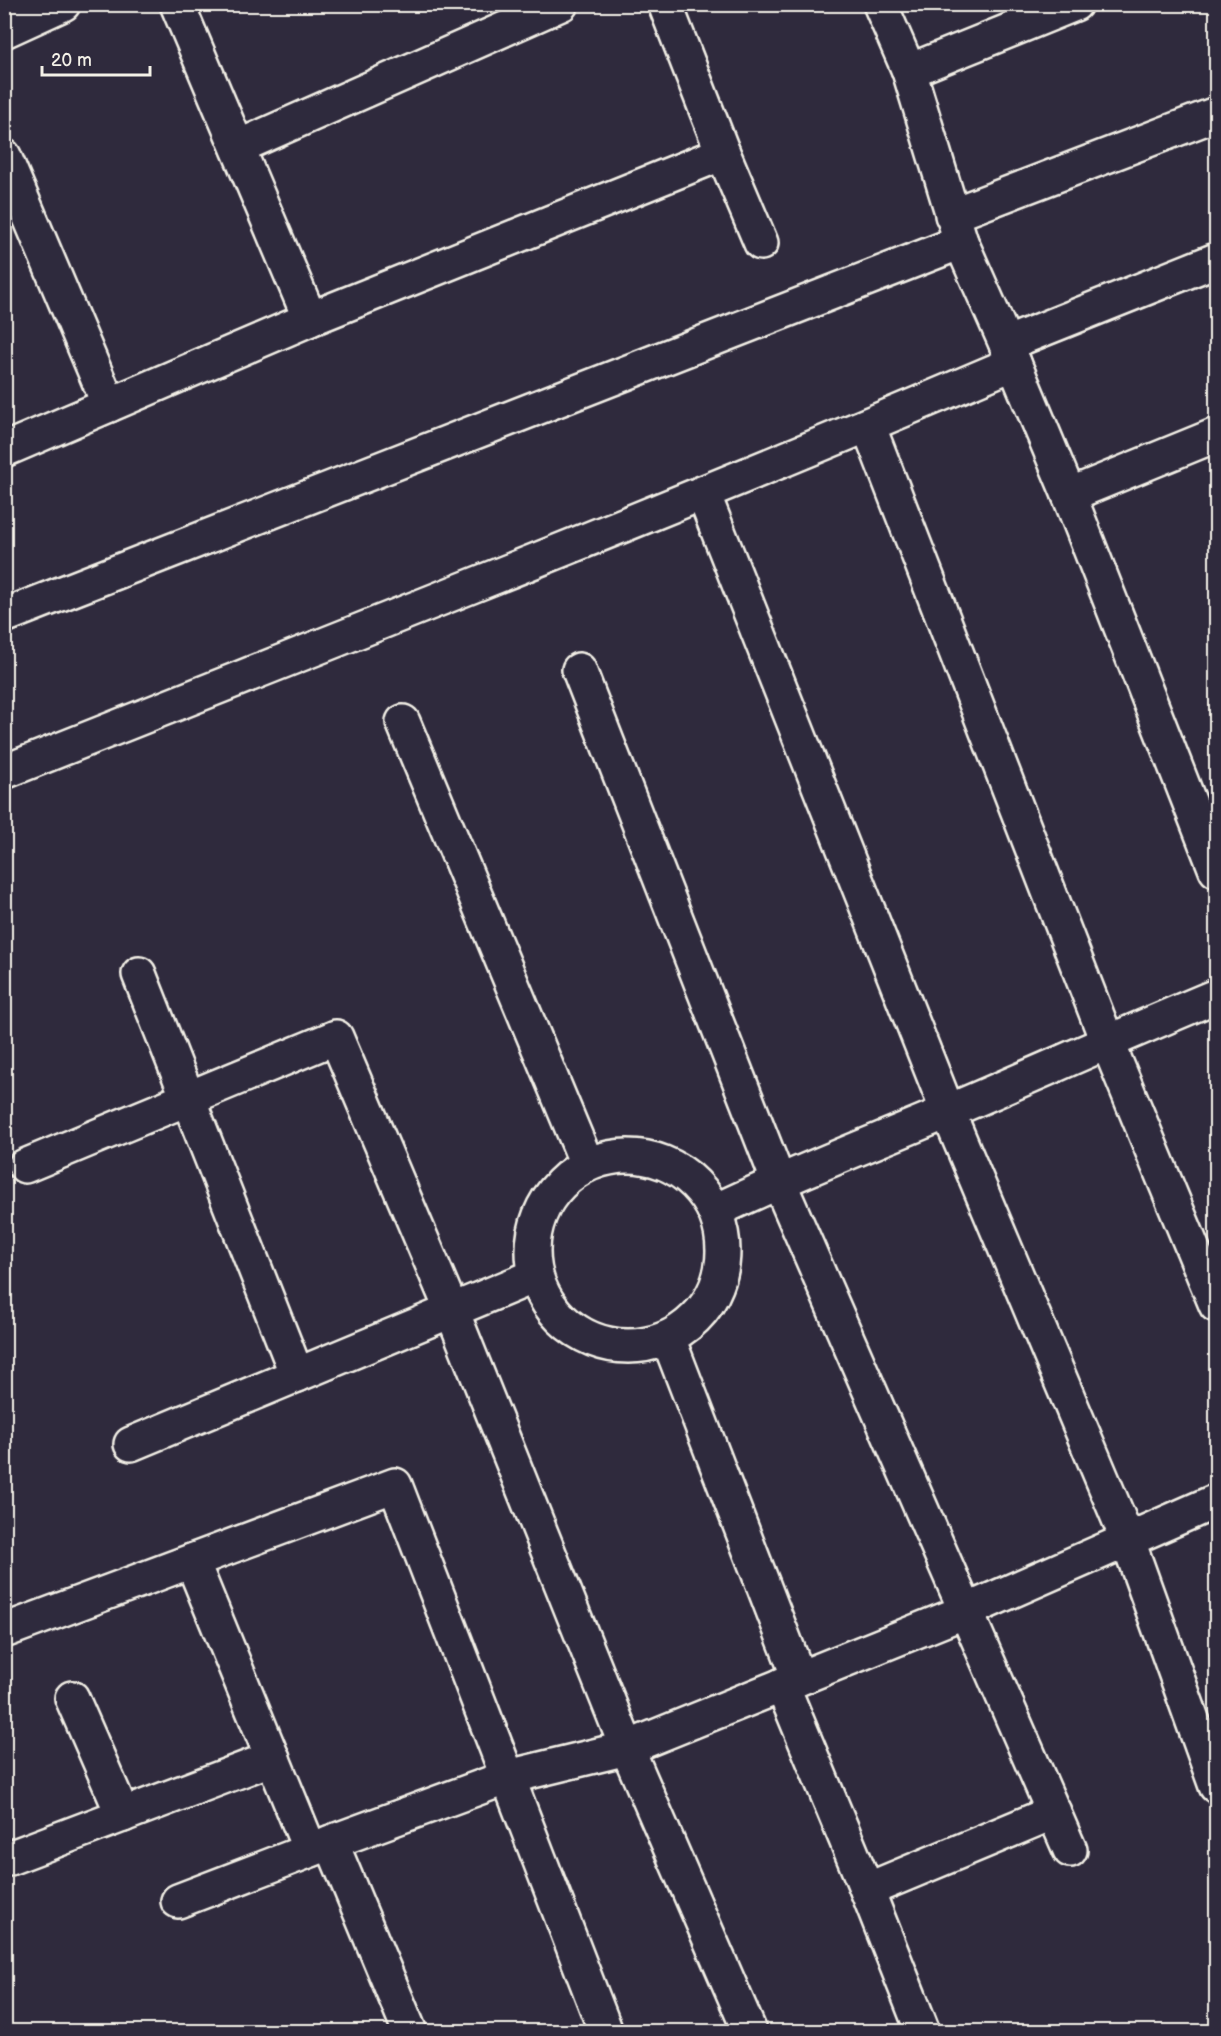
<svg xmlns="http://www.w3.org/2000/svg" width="1221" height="2036" viewBox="0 0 1221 2036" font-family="'Balsamiq Sans',sans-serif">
<rect width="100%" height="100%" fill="#2f2a3d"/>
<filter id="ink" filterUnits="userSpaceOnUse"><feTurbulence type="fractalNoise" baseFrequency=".0167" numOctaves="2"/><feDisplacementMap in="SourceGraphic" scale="12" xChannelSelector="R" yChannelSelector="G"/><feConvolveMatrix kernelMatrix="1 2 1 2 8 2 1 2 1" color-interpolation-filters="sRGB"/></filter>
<g filter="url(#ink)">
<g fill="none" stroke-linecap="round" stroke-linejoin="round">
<g stroke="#f4f1e8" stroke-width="38">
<g id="minor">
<path d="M177 4 310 319"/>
<path d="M665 4 723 153 761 243"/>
<path d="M4 31 63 4"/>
<path d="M909 71 1075 4"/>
<path d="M238 147 561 4"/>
<path d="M4 156 109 405"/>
<path d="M952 215 1216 114"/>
<path d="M1006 344 1216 260"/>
<path d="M868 425 1107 1041 1216 1305"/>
<path d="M4 450 310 319 723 153"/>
<path d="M703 493 948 1112 1127 1538 1216 1786"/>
<path d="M1069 495 1216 435"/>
<path d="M4 616 961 242"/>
<path d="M579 670 778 1180 1070 1850"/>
<path d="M403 722 587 1164"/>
<path d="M4 772C342 637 680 506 1014 363"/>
<path d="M139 974 297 1375 535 1276"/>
<circle cx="628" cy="1251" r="95"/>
<path d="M25 1166 336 1037 452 1311 627 1748 750 2032"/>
<path d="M715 1211C792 1174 871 1144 949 1111 1038 1073 1127 1033 1216 996"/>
<path d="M668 1338 799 1678"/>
<path d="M131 1444 297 1375"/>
<path d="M192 1561 310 1850"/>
<path d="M4 1631 395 1485 606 2032"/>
<path d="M782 1685 867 1890"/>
<path d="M72 1698 123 1815"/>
<path d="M4 1860 273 1758"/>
<path d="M178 1901 329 1843"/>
<path d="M410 2032 331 1842 508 1777 627 1748 966 1611 1216 1501"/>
<path d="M923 2032 867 1890 1054 1812"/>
</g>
</g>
<g stroke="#f4f1e8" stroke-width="38">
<path id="tertiary" d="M880 4 909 71 961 242 1006 344 1069 495 1216 870"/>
</g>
<use href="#minor" stroke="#2f2a3d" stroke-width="33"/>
<use href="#tertiary" stroke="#2f2a3d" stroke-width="33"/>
</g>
</g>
<rect width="1221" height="2036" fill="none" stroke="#2f2a3d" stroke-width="24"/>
<rect x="12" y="12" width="1197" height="2012" fill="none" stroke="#f4f1e8" stroke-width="2" filter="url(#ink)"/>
<path d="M42 66v9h108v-9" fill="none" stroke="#f4f1e8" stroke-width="3"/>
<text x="51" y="66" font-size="18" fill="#f4f1e8" stroke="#2f2a3d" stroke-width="4.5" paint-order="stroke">20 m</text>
</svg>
